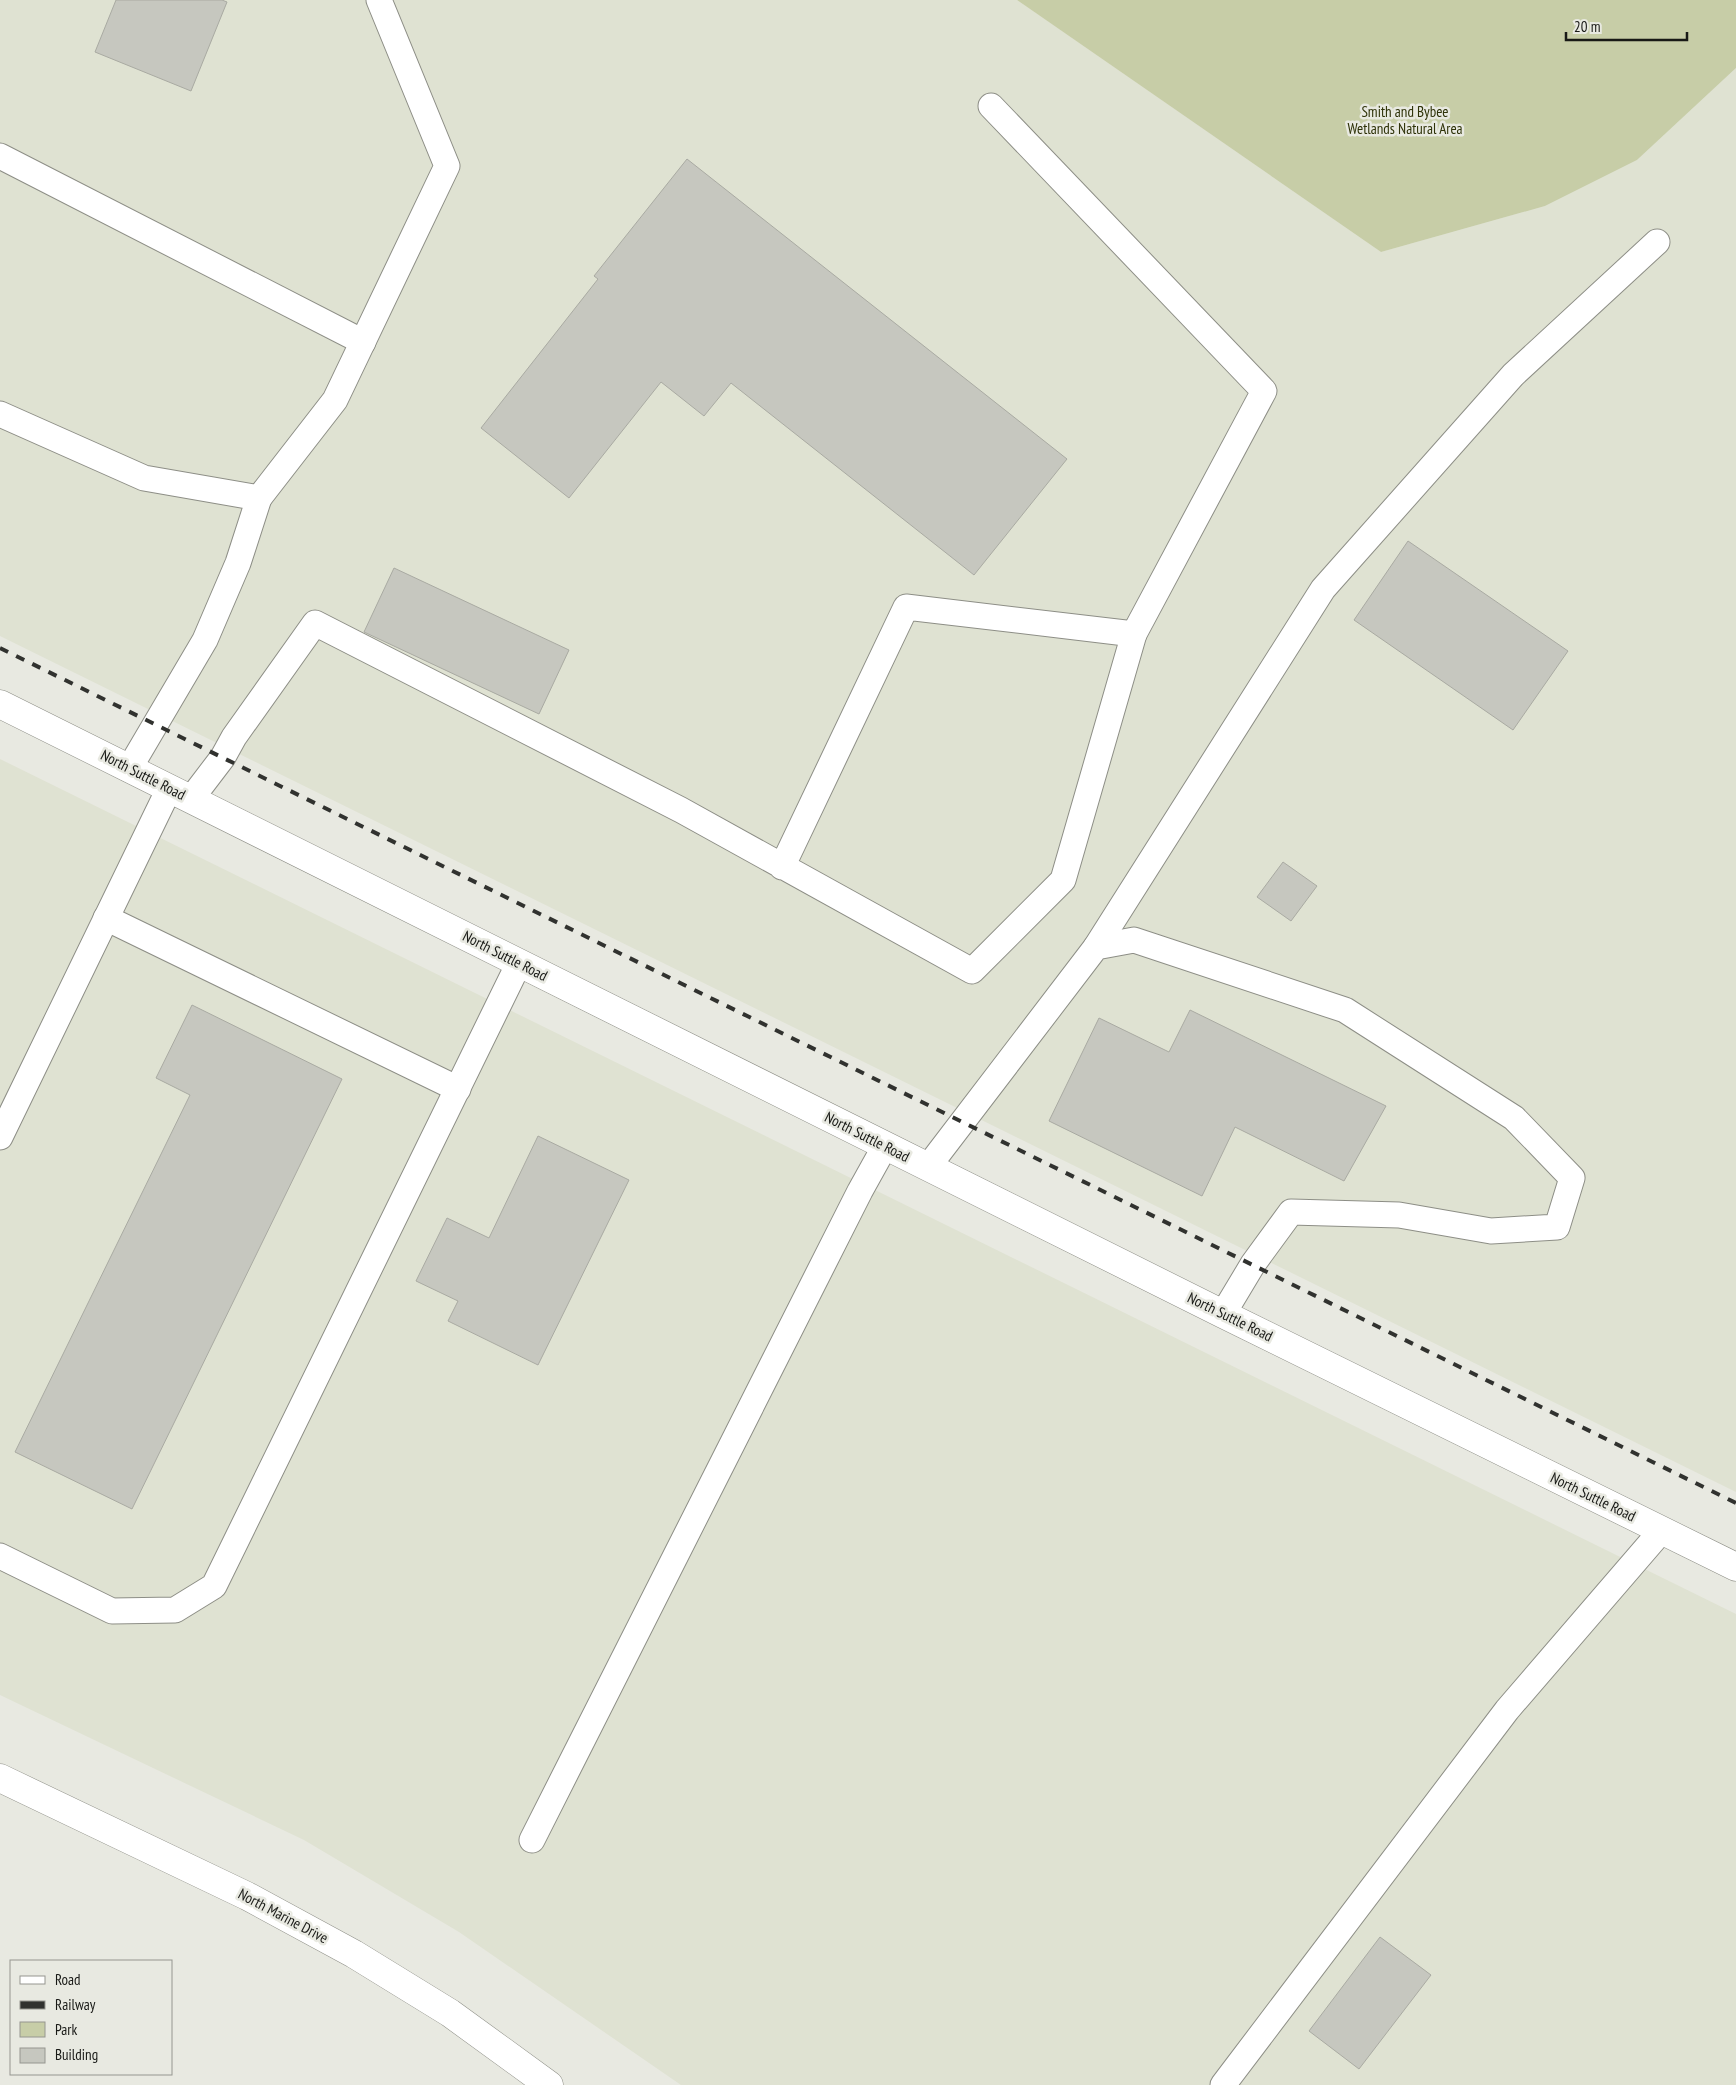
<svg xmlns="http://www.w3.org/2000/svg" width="1736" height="2085" viewBox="0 0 1736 2085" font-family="'PT Sans Narrow',sans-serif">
<rect width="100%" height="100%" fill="#e8e9e1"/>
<g fill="#dfe2d2">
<path d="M0 0H1017L1381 252 1545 206 1637 160 1736 68V1492L0 636Z"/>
<path d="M0 759 1736 1614V2085H681L459 1932 304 1840 0 1695Z"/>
</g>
<path fill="#c7cda7" d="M1017 0H1736V68L1637 160 1545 206 1381 252Z"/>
<g fill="#c6c7bf" stroke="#a9aaa2">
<path d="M116 0H222L227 2 191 91 95 52Z"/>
<path d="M687 159 1067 459 974 575 731 383 704 416 661 382 569 498 481 428 598 279 594 276Z"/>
<path d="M1408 541 1568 651 1513 730 1354 620Z"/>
<path d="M394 568 569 650 539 714 364 632Z"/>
<path d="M1283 862 1317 886 1291 921 1257 897Z"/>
<path d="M192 1005 342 1079 132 1509 15 1452 190 1095 156 1078Z"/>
<path d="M1190 1010 1386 1106 1344 1181 1235 1127 1202 1196 1049 1121 1099 1018 1169 1052Z"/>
<path d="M538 1136 629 1180 538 1365 448 1321 458 1301 416 1281 447 1218 489 1238Z"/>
<path d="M1380 1937 1431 1975 1359 2069 1309 2031Z"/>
</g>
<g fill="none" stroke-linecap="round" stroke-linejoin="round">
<g stroke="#8d8e86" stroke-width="27">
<g id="lane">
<path d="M991 106 1264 391 1134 634"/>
<path d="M0 156 363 342"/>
<path d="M0 414 144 478 259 498 335 400 447 166 379 0"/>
<path d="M129 769 205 640 238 563 259 498"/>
<path d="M191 799 223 757 234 737 315 623 681 810 972 971 1063 880 1134 634 906 607 782 867"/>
<path d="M106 918 458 1089"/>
<path d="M1096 947 1323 589 1513 375 1657 242"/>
<path d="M0 1137 169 789"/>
<path d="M928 1167 1096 947 1134 940 1345 1010 1514 1118 1572 1178 1557 1227 1491 1231 1399 1215 1291 1212 1253 1264 1223 1314"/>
<path d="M0 1556 112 1611 175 1610 214 1586 519 963"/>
<path d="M532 1840 860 1191 885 1146"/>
<path d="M1223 2085 1507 1710 1662 1530"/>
</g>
</g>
<g stroke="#8d8e86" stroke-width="29">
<path id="street" d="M0 704 1223 1314 1736 1567"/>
</g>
<g stroke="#8d8e86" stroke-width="29">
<path id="secondary" d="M0 1778 247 1896 354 1954 450 2013 549 2085"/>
</g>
<use href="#lane" stroke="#fff" stroke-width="25"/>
<use href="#street" stroke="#fff" stroke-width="28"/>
<use href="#secondary" stroke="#fff" stroke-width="28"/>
<path stroke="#31322f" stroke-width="4" stroke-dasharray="9 9" stroke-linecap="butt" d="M0 648 1736 1503"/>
</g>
<g text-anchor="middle" stroke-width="5" stroke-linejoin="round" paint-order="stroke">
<g font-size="15" fill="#2e3208" stroke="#e8e9e1">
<text x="1405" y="117">Smith and Bybee<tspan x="1405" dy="17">Wetlands Natural Area</tspan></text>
</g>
<g font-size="15" fill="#181916" stroke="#e8e9e1">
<text transform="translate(143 775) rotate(27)" y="5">North Suttle Road</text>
<text transform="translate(505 956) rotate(27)" y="5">North Suttle Road</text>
<text transform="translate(867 1137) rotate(27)" y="5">North Suttle Road</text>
<text transform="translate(1230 1317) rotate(26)" y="5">North Suttle Road</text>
<text transform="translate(1593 1497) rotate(26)" y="5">North Suttle Road</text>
<text transform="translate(283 1916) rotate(28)" y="5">North Marine Drive</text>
</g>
</g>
<rect x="10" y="1960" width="162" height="115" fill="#e8e9e1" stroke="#959690"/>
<rect x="20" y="1976" width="25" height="8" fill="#ffffff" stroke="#959690"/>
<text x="55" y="1985" font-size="15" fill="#181916">Road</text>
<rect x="20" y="2001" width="25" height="8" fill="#31322f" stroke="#959690"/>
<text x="55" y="2010" font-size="15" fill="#181916">Railway</text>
<rect x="20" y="2022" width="25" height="15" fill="#c7cda7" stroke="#959690"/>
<text x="55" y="2035" font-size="15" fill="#181916">Park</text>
<rect x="20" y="2048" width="25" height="15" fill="#c6c7bf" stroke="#959690"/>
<text x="55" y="2060" font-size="15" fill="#181916">Building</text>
<path d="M1566 32v8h121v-8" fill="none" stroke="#181916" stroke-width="2.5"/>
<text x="1574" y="32" font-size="15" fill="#181916" stroke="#e8e9e1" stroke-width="4" paint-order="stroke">20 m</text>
</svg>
